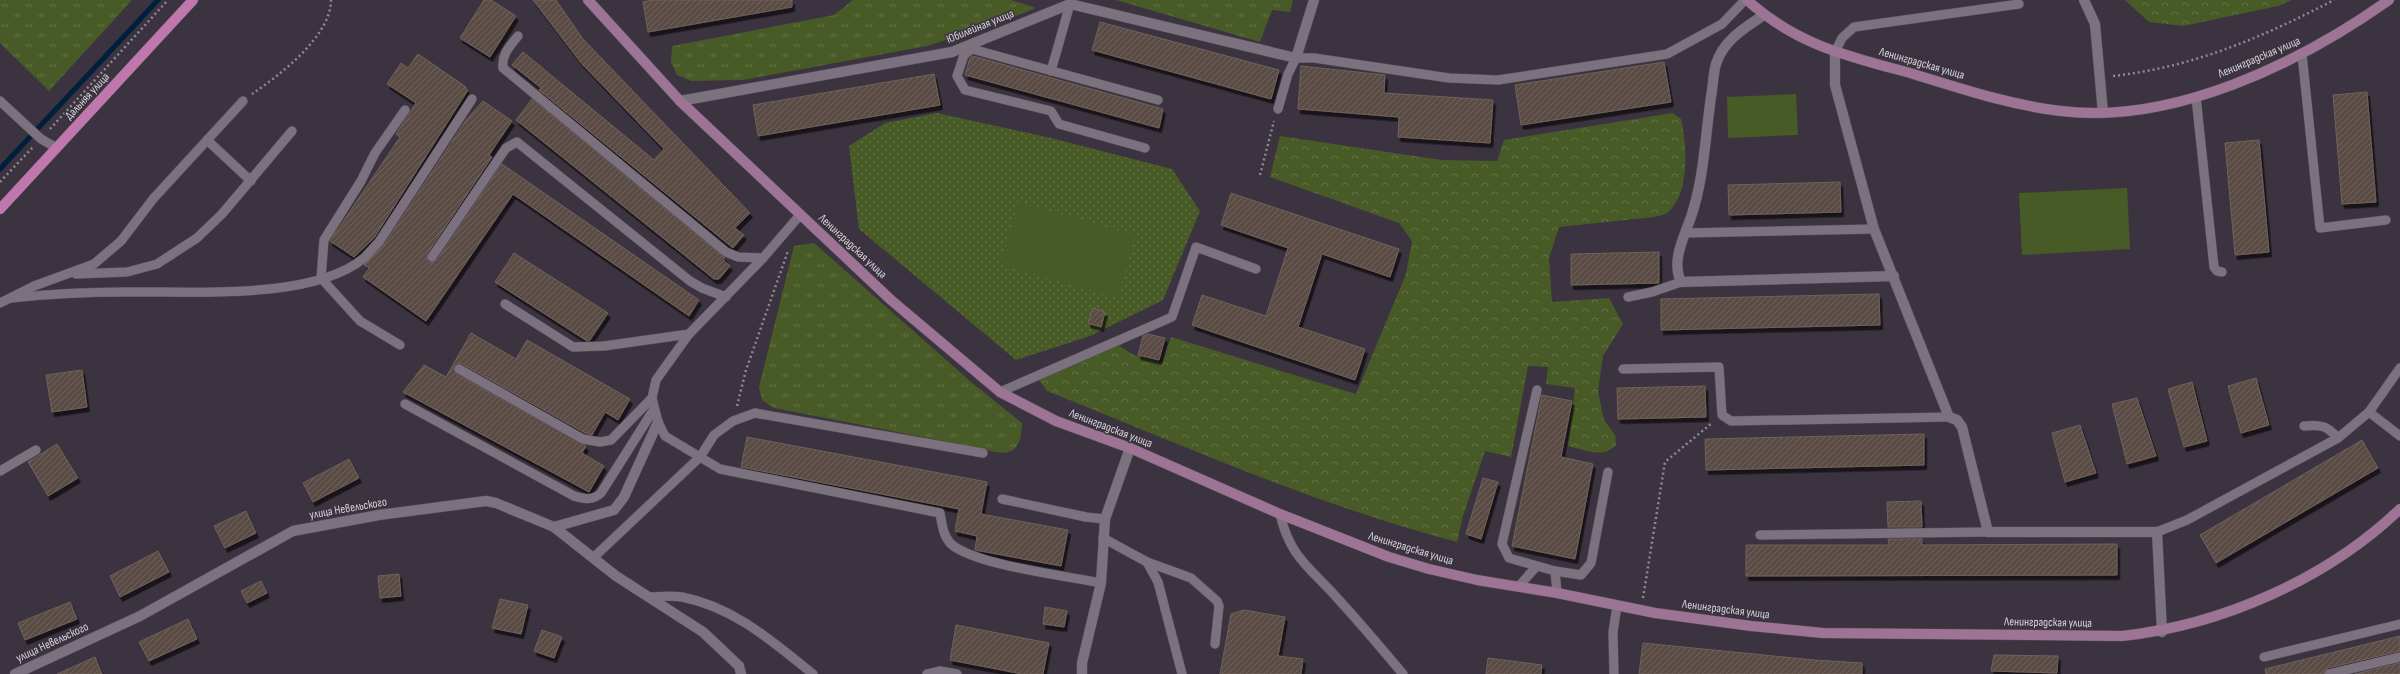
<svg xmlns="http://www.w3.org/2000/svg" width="2400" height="674" viewBox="0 0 2400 674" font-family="'Sofia Sans Condensed',sans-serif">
<defs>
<pattern id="grass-tufts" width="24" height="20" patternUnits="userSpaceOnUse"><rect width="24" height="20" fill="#485b26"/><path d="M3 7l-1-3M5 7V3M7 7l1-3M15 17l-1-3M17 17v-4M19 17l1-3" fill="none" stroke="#627245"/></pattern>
<pattern id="forest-crowns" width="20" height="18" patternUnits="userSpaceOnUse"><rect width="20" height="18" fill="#485b26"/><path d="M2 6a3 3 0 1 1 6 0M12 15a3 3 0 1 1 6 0" fill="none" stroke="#627245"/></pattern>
<pattern id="park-dots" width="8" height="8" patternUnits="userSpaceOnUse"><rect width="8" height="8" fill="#485b26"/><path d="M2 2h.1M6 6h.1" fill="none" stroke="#627245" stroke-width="1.8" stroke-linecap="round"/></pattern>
<pattern id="building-hatch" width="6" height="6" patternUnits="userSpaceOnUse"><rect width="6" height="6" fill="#5a4b45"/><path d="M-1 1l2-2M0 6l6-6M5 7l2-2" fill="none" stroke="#71645f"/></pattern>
<filter id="shadow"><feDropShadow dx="2.5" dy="4.5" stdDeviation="0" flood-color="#0009"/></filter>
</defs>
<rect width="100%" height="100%" fill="#3b333f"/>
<g fill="url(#grass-tufts)">
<path d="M0 0H132L49 91 0 43Z"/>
<path d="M853 0H1011L1036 8 998 23 927 46 743 80 691 81 677 75 671 62 672 46 834 15Z"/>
<path d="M1116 0H1293L1290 12 1272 10 1260 42Z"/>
<path d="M814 243 971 382 1022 423C1021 452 1011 458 984 449L774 408 762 400 759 387 794 246Z"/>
</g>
<g fill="url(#forest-crowns)">
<path d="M2125 0H2292L2278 6 2183 26 2149 22Z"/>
<path d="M1673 113 1681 119C1687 144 1690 194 1668 212 1665 215 1658 216 1654 217L1559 227 1549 258 1552 302 1609 298 1623 324 1603 356 1598 391 1604 420 1615 435 1616 445C1603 459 1585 450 1568 446L1575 388 1546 384 1548 367 1528 366 1511 457 1485 451 1463 516 1457 542C1316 505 1182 445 1047 391L1039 380 1116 344 1134 355 1162 363 1171 337 1356 394 1406 274 1412 241 1399 223 1270 177 1280 136 1441 160 1497 161 1504 140Z"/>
</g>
<path fill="url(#park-dots)" d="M937 113 1051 138 1172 169 1200 211 1163 300 1090 336 1016 360 859 229 849 146 885 123Z"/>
<g fill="#485b26">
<path d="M1796 94 1798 135 1728 138 1727 97Z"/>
<path d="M2127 188 2130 249 2022 255 2019 193Z"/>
<path d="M1018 202 1135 235 1118 298 1000 265Z"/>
</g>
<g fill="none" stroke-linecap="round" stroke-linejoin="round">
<path stroke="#001f3d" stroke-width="5" d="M0 169 158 0"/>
</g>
<g fill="url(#building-hatch)" stroke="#71615a" filter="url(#shadow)">
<path d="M484 0H491L516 16 490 57 460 38Z"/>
<path d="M533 0H556L583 39 750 213 735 228 744 235 733 248 539 90 541 88 512 65 523 52 654 160 664 149 582 64Z"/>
<path d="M652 0H792V7L648 32 643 2Z"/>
<path d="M1100 22 1279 70 1271 99 1092 50Z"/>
<path d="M418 54 466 87 465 88 468 90 374 238 354 257 330 241 400 137 396 134 416 103 387 84 401 63 408 68Z"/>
<path d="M973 56 1163 109 1159 128 965 75 970 58Z"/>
<path d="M1664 62 1671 102 1521 125 1515 85Z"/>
<path d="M1301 66 1385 75 1384 93 1493 100 1490 143 1398 137 1399 117 1298 109Z"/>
<path d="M934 74 940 105 758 136 753 105Z"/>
<path d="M2367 92 2376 202 2342 204 2333 95Z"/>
<path d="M532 99 725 258 723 260 730 266 719 279H714L516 120Z"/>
<path d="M483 101 512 121 489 155 492 157 427 254 428 262 432 263 437 260 502 164 699 300 689 316 513 194 426 321 363 277 369 268 364 265 384 245 466 120Z"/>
<path d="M2259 140 2269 252 2235 255 2225 143Z"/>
<path d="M1840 182 1841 212 1729 215 1728 185Z"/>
<path d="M1231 193 1399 249 1390 277 1322 254 1298 327 1365 349 1355 380 1192 325 1202 295 1266 316 1288 248 1221 225Z"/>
<path d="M1659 252V283L1571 285V254Z"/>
<path d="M514 253 608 313 590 340 587 341 495 282Z"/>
<path d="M1879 294 1880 325 1661 330V299Z"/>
<path d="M1093 308 1105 312 1101 327 1088 323Z"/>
<path d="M471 333 516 359 527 340 630 399 618 420 605 412 592 435 585 433 462 364H456L454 366 456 374 586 446 582 453 604 466 589 492 403 392 424 365 446 377Z"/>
<path d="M1148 334 1165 338 1159 360 1138 355 1143 336Z"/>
<path d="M82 370 87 407 52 412 46 375Z"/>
<path d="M2256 378 2269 425 2241 433 2228 386Z"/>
<path d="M2192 382 2207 441 2184 447 2168 389Z"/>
<path d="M1705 386 1706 417 1618 419 1617 388Z"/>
<path d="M1542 395 1572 401 1561 457 1593 464 1575 559 1512 546Z"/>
<path d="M2137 398 2156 456 2127 464 2112 404Z"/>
<path d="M2080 425 2096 473 2065 482 2052 433Z"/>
<path d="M1924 434V465L1706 470 1705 439Z"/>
<path d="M747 437 987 482 981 514 1068 530 1061 566 975 550 977 536 955 531 959 509 741 467Z"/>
<path d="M2362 440 2378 468 2216 563 2200 535Z"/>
<path d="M57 444 78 478 48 496 28 462Z"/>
<path d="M349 459 359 478 313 502 303 483Z"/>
<path d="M1483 478 1498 482 1481 539 1466 534Z"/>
<path d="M1921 501 1922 527H1888L1887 502Z"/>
<path d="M246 511 256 533 225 548 214 526Z"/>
<path d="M1888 539H1922V545L2117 544V575L1746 576V545H1889Z"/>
<path d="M158 551 169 572 120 597 110 576Z"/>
<path d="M399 574 401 596 380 598 378 576Z"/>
<path d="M261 581 267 593 247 603 241 591Z"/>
<path d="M500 599 528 605 521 634 492 628Z"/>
<path d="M70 602 77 619 25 640 18 623Z"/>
<path d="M1045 607 1067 611 1064 627 1043 624Z"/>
<path d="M1244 610 1285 617 1278 656 1303 659 1301 674H1220L1231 614Z"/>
<path d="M188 619 197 639 149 661 139 642Z"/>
<path d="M956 625 1049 643 1043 674H1022L950 660Z"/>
<path d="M542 630 562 637 554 658 534 651Z"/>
<path d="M2400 636V651L2328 668 2323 674H2266L2265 669Z"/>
<path d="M1643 643 1814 660 1862 663V674H1639Z"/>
<path d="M1994 655 2058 656 2057 673 1991 671Z"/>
<path d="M95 657 102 674H57Z"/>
<path d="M1488 658 1542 665 1541 674H1486Z"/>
<path d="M2400 663V674H2355Z"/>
</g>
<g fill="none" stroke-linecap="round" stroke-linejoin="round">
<g stroke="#554f58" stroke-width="10">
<g id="lane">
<path d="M518 36C510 46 501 55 503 68L726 252 738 257 763 258"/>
<path d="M1835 52 1842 38 1854 27 2019 4"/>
<path d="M2302 54 2320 228 2386 220"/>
<path d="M1051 71 1070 4"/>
<path d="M2196 97 2214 267 2217 271 2222 272"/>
<path d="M0 101 41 139 57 148"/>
<path d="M1278 109 1288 74 1296 58H1314L1449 78 1498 80 1667 54 1722 24 1745 0"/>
<path d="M207 140 251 181"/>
<path d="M1145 148 1059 124 1051 111 965 90 957 76 964 55 972 49 1158 100"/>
<path d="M800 215 763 258 689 334 656 380 652 398 658 422 665 436 720 469 940 513C942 524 943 536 951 544 975 565 1066 576 1101 583"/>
<path d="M1685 233 1874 229"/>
<path d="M432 257 506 148 517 142 690 281 702 288 726 297"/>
<path d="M76 274 127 272 157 264 197 238 222 214 292 131"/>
<path d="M1628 297 1652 292 1681 282"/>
<path d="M11 298C49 294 88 292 126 292 190 291 312 301 364 258 369 253 374 247 379 242L472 99"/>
<path d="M0 303 34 286 94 264 121 241 153 199 243 101"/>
<path d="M505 304 573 347 604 346 689 334"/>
<path d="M400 345 360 321 321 278 324 240 361 181 375 153 405 110"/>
<path d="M459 369 583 439 600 442 611 440 652 398"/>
<path d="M1623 369 1719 367 1722 415 1731 421 1949 417"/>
<path d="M1537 390 1502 544 1509 558 1555 571 1581 575 1591 563 1608 472"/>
<path d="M1000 392 1172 317 1196 247 1256 269"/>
<path d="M405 404 574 496C585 499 592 501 601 493L654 409"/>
<path d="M2369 412 2400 436"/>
<path d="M2304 426C2321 424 2327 426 2338 438"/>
<path d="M0 471 36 450"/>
<path d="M1002 499 1086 517 1105 519"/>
<path d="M1280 514C1290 558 1311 568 1339 600 1361 624 1382 649 1403 674"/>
<path d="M2157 532 2187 520 2338 438 2369 412 2400 368"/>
<path d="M1760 535 1988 532"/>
<path d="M1103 538 1147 562 1191 578 1217 601 1219 606 1215 644"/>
<path d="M593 558 700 457 714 435 733 421 755 413 983 453"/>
<path d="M1147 562 1158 582 1182 674"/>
<path d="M1555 571 1557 593"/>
<path d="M1518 587 1536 567"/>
<path d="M649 597C659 597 672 595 682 597 734 607 773 642 813 674"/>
<path d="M2264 657 2400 624"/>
<path d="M927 674 940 671 957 674"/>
<path d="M1614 674 1613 632 1617 606"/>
<path d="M2329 674 2400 657"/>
</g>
</g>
<g stroke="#554f58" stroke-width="11">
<g id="street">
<path d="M2084 0 2095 24 2103 113"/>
<path d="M1764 15C1744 28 1723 41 1716 64 1713 74 1713 87 1711 97 1705 138 1704 179 1691 217 1684 237 1671 261 1681 282L1894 276"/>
<path d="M1835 52V85L1874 229 1949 417 1957 420 1962 427 1988 532H2157L2162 632"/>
<path d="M680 101 952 52 1070 4 1296 58 1314 0"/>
<path d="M554 527 616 576 703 632 739 666 741 674"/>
<path d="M15 674 140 616 293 531 379 515 486 501 496 503 554 527 614 510 624 497 658 422"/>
<path d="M1082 674V663L1101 583 1105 519 1130 448"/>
</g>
</g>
<g stroke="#554f58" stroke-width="11">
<g id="secondary">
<path d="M588 0 680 101 891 300 1000 392 1056 421 1130 448 1280 514 1389 557 1429 569 1477 580 1557 593 1655 613 1751 626 1823 633 2122 636C2222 625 2327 579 2400 509"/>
<path d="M1747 0C1797 45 1847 56 1910 73 1959 88 2009 105 2061 111 2173 125 2300 63 2389 0"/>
</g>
</g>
<g stroke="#554f58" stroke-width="11">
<path id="primary" d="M0 209 193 0"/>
</g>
<g stroke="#8f8993" stroke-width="2.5" stroke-dasharray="2 3" stroke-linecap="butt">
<path d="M2113 76C2194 67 2263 37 2334 0"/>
<path d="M252 94C280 75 331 36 331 0"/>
<path d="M50 129 168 0"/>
<path d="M1260 175 1274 121"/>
<path d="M0 182 33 147"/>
<path d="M737 406 746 370 788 251"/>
<path d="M1643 598 1665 462 1712 423"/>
</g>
<use href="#lane" stroke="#7b717f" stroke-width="9"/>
<use href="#street" stroke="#7b717f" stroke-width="10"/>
<use href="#secondary" stroke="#9d7496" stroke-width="10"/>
<use href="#primary" stroke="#bf77ad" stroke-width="10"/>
</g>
<g text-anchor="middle" stroke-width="3" stroke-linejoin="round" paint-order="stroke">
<g font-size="12" fill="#d8d3db" stroke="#3b333f">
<text transform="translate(980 26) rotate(-22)" y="4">Юбилейная улица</text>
<text transform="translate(2259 57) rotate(-23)" y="4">Ленинградская улица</text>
<text transform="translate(1922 63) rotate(16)" y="4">Ленинградская улица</text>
<text transform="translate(87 96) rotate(-47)" y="4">Дальняя улица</text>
<text transform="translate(853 246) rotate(43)" y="4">Ленинградская улица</text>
<text transform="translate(1111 428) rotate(21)" y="4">Ленинградская улица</text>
<text transform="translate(348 508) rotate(-10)" y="4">улица Невельского</text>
<text transform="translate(1411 548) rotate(17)" y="4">Ленинградская улица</text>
<text transform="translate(1726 609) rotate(7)" y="4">Ленинградская улица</text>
<text transform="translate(2048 622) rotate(1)" y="4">Ленинградская улица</text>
<text transform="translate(52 642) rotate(-25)" y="4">улица Невельского</text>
</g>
</g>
</svg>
